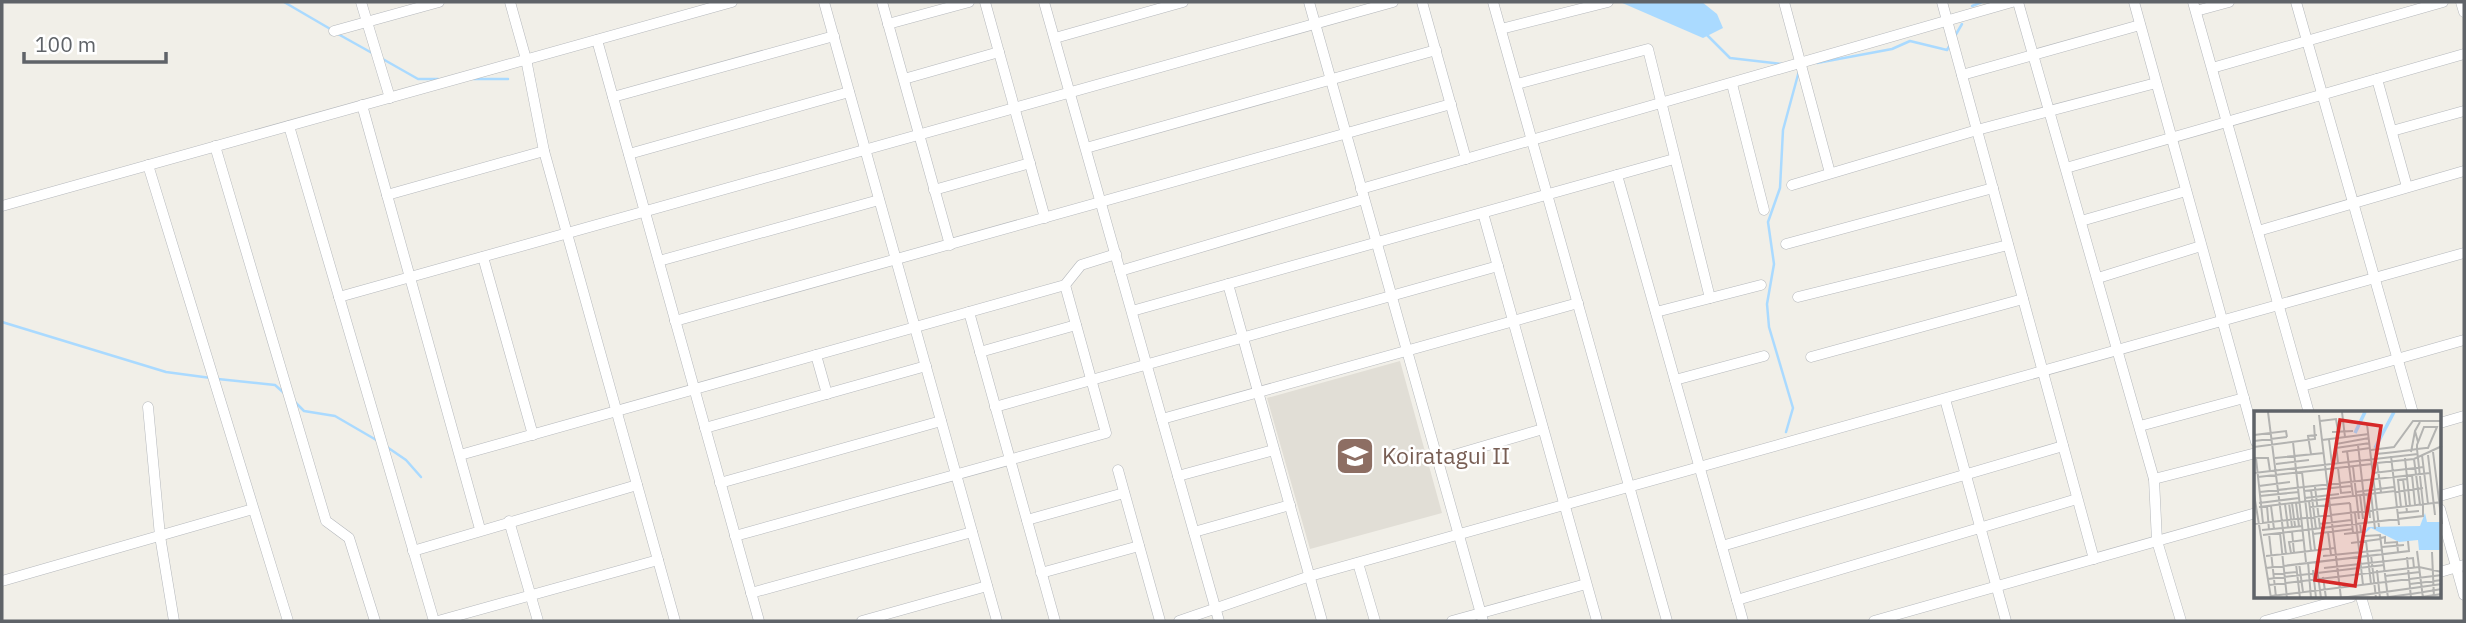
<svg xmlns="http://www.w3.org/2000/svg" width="2466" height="623" viewBox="0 0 2466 623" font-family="'IBM Plex Sans',sans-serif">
<rect width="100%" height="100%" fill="#f1efe8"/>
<path fill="#e1ded6" d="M1400 361 1442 513 1310 549 1267 398Z"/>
<path fill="#aadaff" d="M1620 2H1702L1717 14 1723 28 1703 38Z"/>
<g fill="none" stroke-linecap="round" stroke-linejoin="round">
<g stroke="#aadaff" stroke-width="2.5">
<path d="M284 2 332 30"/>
<path d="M1972 6 1982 2"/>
<path d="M338 34 372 53"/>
<path d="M1707 35 1730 58 1782 64"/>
<path d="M1955 36 1962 24"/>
<path d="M381 58 418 79H438"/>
<path d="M1817 63 1892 49 1910 41 1947 50 1950 45"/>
<path d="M473 79H508"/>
<path d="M2 322 166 372 211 378"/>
<path d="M218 379 275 385 284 393"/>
<path d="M295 402 304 411 335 416 378 441"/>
<path d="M1786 432 1793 408 1769 327 1767 304 1774 264 1768 222 1780 188 1783 130 1799 71"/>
<path d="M387 447 406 460 421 477"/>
</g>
<g stroke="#b5b8bc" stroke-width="11">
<g id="street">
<path d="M361 2 390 98"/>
<path d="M510 2 526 59 544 151 675 621"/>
<path d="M824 2 997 621"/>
<path d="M882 2 950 245"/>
<path d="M985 2 1045 218"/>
<path d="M1044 2 1219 621"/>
<path d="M1309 2 1483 621"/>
<path d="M1422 2 1466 159"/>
<path d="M1493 2 1667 621"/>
<path d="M1784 2 1830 173"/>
<path d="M1942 2 2094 559"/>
<path d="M2018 2 2154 479 2157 541 2181 621"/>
<path d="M2134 2 2256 442"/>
<path d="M2193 2 2309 413"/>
<path d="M2296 2 2413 413"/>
<path d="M2461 2 2464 12"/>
<path d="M2196 11 2229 2"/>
<path d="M888 24 969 2"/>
<path d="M1501 29 1608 2"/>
<path d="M334 31 439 2"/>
<path d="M1055 38 1183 2"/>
<path d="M597 40 759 621"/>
<path d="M2212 68 2443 2"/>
<path d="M1962 75 2140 25"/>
<path d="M904 79 999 52"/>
<path d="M2377 79 2407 187"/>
<path d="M1517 84 1648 49 1710 298"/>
<path d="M1732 84 1764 210"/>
<path d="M613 97 834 36"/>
<path d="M362 105 480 529"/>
<path d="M289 126 434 621"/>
<path d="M2392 131 2464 111"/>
<path d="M215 146 326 521 349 538 375 621"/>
<path d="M1086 148 1436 50"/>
<path d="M629 154 849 92"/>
<path d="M148 165 288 621"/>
<path d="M2066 168 2464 54"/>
<path d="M1617 175 1743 621"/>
<path d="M1792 185 1977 130 2156 83"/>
<path d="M1361 189 2012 2"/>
<path d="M934 190 1030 163"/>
<path d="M387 195 544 151"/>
<path d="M2 206 732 2"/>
<path d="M1483 213 1597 621"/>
<path d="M2081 221 2186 191"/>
<path d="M2258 231 2464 171"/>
<path d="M1786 244 1993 188"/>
<path d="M483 257 533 435"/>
<path d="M659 261 879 200"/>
<path d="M1120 271 1364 199"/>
<path d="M2098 278 2201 246"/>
<path d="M1228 284 1322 621"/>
<path d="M339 297 1393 2"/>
<path d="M1798 297 2008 245"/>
<path d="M1132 311 1674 159"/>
<path d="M969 312 1055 621"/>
<path d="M1656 312 1761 285"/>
<path d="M675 321 1451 104"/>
<path d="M980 352 1076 325"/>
<path d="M816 355 827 394"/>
<path d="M1811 357 2023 299"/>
<path d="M1675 380 1764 356"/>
<path d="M2302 386 2464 340"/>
<path d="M1945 399 2006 621"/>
<path d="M148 407 160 536 174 621"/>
<path d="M995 407 1498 266"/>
<path d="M1162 419 1578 303"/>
<path d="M2440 423 2464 416"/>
<path d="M2140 426 2244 398"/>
<path d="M705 428 926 366"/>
<path d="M460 455 1065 285 1081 265 1116 254"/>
<path d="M1437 460 1543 429"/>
<path d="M1118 470 1160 621"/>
<path d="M1178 476 1274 450"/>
<path d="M2154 479 2256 453"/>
<path d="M720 483 941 421"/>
<path d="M2440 496 2464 489"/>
<path d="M2440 509 2464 595"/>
<path d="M1027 520 1124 493"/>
<path d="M509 521 538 621"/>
<path d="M1194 532 1290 505"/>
<path d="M735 536 1106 433 1065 285"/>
<path d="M1722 546 2063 446"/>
<path d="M413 551 637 485"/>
<path d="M1358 563 1375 621"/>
<path d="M2440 572 2464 565"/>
<path d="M1041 573 1139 546"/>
<path d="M2 581 253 509"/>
<path d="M751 593 972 532"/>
<path d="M2361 597 2368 621"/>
<path d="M1737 600 2077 499"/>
<path d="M438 621 658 560"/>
<path d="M862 621 987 586"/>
<path d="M1179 621 1310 576 2464 253"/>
<path d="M1452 621 1586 584"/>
<path d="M1874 621 2256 513"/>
<path d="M2265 621 2351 597"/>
</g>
</g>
<use href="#street" stroke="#fff" stroke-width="10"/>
</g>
<defs>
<g id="school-square" transform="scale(2.0125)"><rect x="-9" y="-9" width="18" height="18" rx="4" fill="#8d6e63" stroke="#fff"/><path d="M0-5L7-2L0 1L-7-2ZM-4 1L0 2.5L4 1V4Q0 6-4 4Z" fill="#fff"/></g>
</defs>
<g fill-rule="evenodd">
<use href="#school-square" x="1355" y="456"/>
</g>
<g text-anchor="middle" stroke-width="5" stroke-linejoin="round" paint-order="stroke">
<g font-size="23" fill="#785e54" stroke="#fff" text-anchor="start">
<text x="1382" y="464">Koiratagui II</text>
</g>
</g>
<g transform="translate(2254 411)">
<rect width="187" height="187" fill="#f1efe8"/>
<path d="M171 102 173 111H187V139H165L164 129 145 131 117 117 107 126 114 116 166 115Z" fill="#aadaff"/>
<path fill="none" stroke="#aadaff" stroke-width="3.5" d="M101 22 111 1M121 37 140 1"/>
<path fill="none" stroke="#b3b3b1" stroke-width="2" d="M14 1 32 143M88 1 91 26M65 4 87 187 188 173M66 10 82 8 84 20M113 13 125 116M78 21 99 20M0 24 32 20 33 26M68 29 115 23M75 29 78 53M0 30 33 26M39 31 52 151M164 31 161 20 166 11M104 34 113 113M0 36 61 28 60 14M82 37 116 32M117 39 140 36 159 10H188M93 40 99 85M88 41 116 37M157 41 161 20M179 41 188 113M57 43 54 25 63 24M122 43 132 42 141 41 157 39 163 38 172 37H174L183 16H170L163 34V38L169 93M168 44 174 93M174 44 181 104M137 45 145 114M1 47H14L16 60M2 47 9 112M21 47 70 42M151 47 156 95M160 48 166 94M123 51 127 81M84 52 82 33 115 27M123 52 160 48 188 35M22 53 55 49M99 56 105 108M84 57 87 82 97 81M48 61 57 140M0 62 164 43M119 62 170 56M158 64 161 94M4 66 118 53M149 68 153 101M5 75 36 71M61 76 66 117M57 79 62 118M50 80 97 75M6 81 176 62M102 81 140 76M141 81 169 77M0 83 17 187M114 83 116 107M117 83 121 118M106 84 109 108M6 85 45 81M51 87 85 83M55 90 61 139M5 92 45 87M35 92 38 116M38 92 41 115M42 92 45 115M96 92 99 122M31 93 34 116M13 95 15 119M17 95 20 118M5 96 141 80M56 96 96 92M147 96 144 69 153 68M101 102 109 174M143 102 165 100M0 113 188 91M65 113 97 109M8 119 49 115M38 120 40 142M74 121 77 144M26 122 33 187M15 123 22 186M59 123 99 118M90 123 107 121 106 112M9 124 169 105V94M111 125 126 124 134 187M127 127 131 126V132L143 131 144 141M112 130 117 173M97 132 127 128M128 136 150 134M163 140 169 187M178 141 180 187M37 142 35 131 50 129M117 144 122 187M12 145 81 137M69 145 128 139M153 146 157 187M62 150 67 187M54 151 57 187M45 152 49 181M42 153 46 187M12 157 155 140 154 130M70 157 159 147 160 157M59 159 62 187M123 159 126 187M19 163 43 161M131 165 166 161M69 166 72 187M14 168 130 154M156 173 188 169M15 174 165 156 188 161M157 183 188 178M17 185 188 164M134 186 157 183M160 187 188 183"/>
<path fill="#d62828" fill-opacity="0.15" stroke="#d62828" stroke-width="3.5" d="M86 9 127 15 101 175 61 169Z"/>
<rect width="187" height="187" fill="none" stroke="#5f6368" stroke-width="3.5"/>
</g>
<rect width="2466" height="623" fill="none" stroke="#5f6368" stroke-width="7"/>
<path d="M24 52v10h142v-10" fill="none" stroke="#5f6368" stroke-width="3.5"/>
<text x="35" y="52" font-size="21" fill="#5f6368" stroke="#ffffff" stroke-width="5" paint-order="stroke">100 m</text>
</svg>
